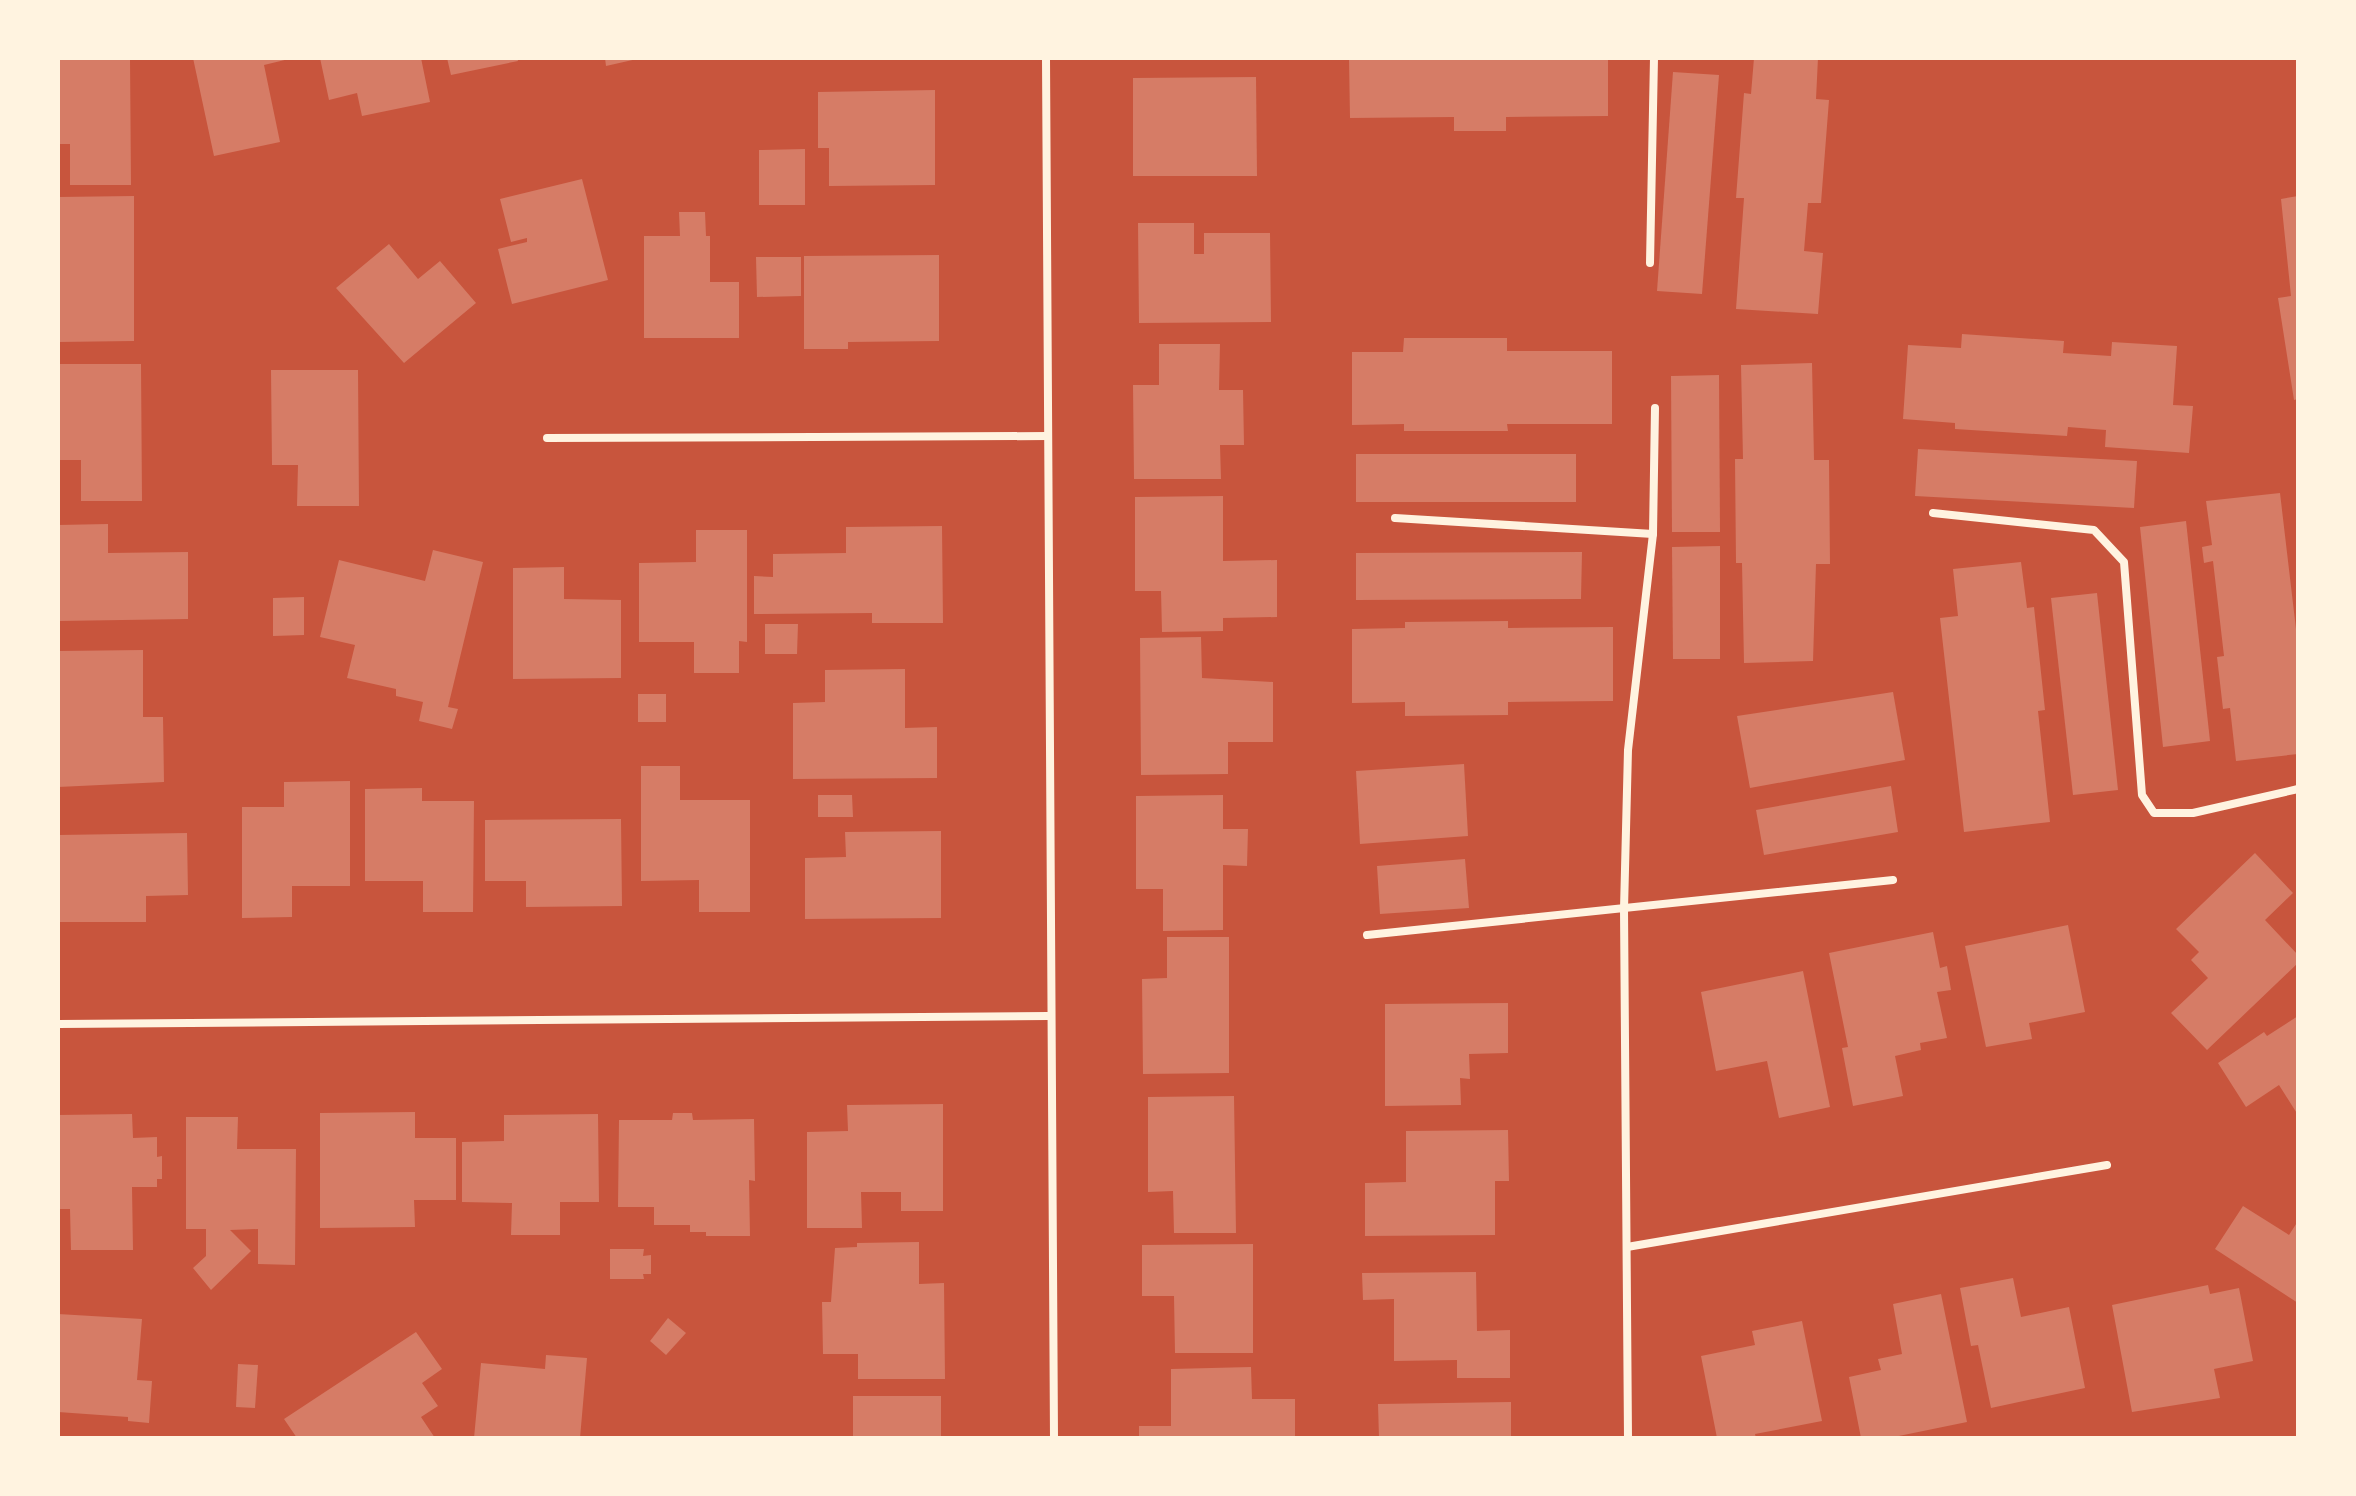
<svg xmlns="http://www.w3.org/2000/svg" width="2356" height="1496" viewBox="0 0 2356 1496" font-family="'Space Grotesk',sans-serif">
<rect width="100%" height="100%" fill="#c8553d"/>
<g fill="#d67c66">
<path d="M58 58H130L131 185H70V144H58Z"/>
<path d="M193 58H293L264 65 280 142 214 156Z"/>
<path d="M320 58H421L430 102 362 116 357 93 329 100Z"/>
<path d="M447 58H517L518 61 451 75Z"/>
<path d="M605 58H637V59L606 66Z"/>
<path d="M1349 58H1608V116L1506 117V131H1454V117L1350 118Z"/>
<path d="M1754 58H1818L1816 99 1829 100 1821 203H1808L1804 251 1823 253 1818 314 1736 309 1744 198H1736L1744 93 1751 94Z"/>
<path d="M1673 72 1719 75 1702 294 1657 291Z"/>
<path d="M1256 77 1257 176H1133V78Z"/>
<path d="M935 90V185L829 186V148H818V92Z"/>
<path d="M805 149V205H759V150Z"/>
<path d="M582 179 608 280 512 304 498 249 527 242V238L511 242 500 199Z"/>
<path d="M134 196V341L58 342V197Z"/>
<path d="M2298 196V399L2294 400 2278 298 2291 296 2281 199Z"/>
<path d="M679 212H705L706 236H710V282H739V338H644V236H680Z"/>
<path d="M1138 223H1194V254H1204V233H1270L1271 322 1139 323Z"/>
<path d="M389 244 418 279 440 261 476 303 404 363 336 288Z"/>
<path d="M939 255V341L848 342V349H804V256Z"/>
<path d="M756 257H801V296L757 297Z"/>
<path d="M1962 334 2064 341 2063 353 2111 356 2112 342 2177 346 2173 405 2193 406 2189 453 2105 447 2106 430 2068 427 2067 436 1955 429V423L1903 419 1908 345 1961 348Z"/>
<path d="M1404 338H1507V351H1612V424H1507L1508 431H1404V424L1352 425V352H1403Z"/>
<path d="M1159 344H1220L1219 390H1243L1244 445H1220L1221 479H1134L1133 385H1159Z"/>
<path d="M1812 363 1814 460H1829L1830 564H1816L1813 661 1744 663 1742 563H1736L1735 459H1743L1741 365Z"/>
<path d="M58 364H141L142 501H81V460H58Z"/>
<path d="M271 370H358L359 506H297L298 465H272Z"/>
<path d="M1719 375 1720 532H1672L1671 376Z"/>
<path d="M1918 449 2137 461 2134 508 1915 496Z"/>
<rect x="1356" y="454" width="220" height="48"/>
<path d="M2280 493 2298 646V754L2236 761 2230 708 2223 709 2217 657 2224 656 2213 561 2204 563 2202 547 2212 545 2206 501Z"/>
<path d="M1223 496V561L1277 560V617L1223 618V631L1162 632 1161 591H1135V497Z"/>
<path d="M2186 521 2210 741 2163 747 2140 527Z"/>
<path d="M108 524V553L188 552V619L58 621V525Z"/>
<path d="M942 526 943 623H872V613L754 614V576L773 577V554L846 553V527Z"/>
<path d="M696 530H747V642L739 641V673H694V642H639V563L696 562Z"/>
<path d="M1720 546V659H1673L1672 547Z"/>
<path d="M433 550 483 562 448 707 458 709 452 729 419 721 423 702 396 696V689L347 678 355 645 320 637 339 560 425 581Z"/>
<path d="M1582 552 1581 599 1356 600V553Z"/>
<path d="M2021 562 2027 608 2034 607 2045 710 2038 711 2050 822 1964 832 1940 618 1958 616 1953 569Z"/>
<path d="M564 567V599L621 600V678L513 679V568Z"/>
<path d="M2097 593 2118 790 2073 795 2051 598Z"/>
<path d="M304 597V635L273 636V598Z"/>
<path d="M1508 621V628L1613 627V701L1508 702V715L1405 716V702L1352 703V629L1405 628V622Z"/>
<path d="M765 624H798L797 654H765Z"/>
<path d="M1201 637 1202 678 1273 682V742H1228V774L1141 775 1140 638Z"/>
<path d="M143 650V717H163L164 782 58 787V651Z"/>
<path d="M905 669V728L937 727V778L793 779V703L825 702V670Z"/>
<path d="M1893 692 1905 760 1750 788 1737 716Z"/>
<rect x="638" y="694" width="28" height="28"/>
<path d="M1464 764 1468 836 1360 844 1356 771Z"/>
<path d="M641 766H680V800H750V912H699V880L641 881Z"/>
<path d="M350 781V886H292V917L242 918V807H284V782Z"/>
<path d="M1891 786 1898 832 1764 855 1756 810Z"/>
<path d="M422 788V801H474L473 912H423V881H365V789Z"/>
<path d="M818 795H852L853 817H818Z"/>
<path d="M1223 795V829H1248L1247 866 1223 865V930L1163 931V889H1136V796Z"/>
<path d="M621 819 622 906 526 907V881H485V820Z"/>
<path d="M941 831V918L805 919V858L846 857 845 832Z"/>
<path d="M187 833 188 895 146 896V922H58V835Z"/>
<path d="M2255 853 2293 893 2265 920 2298 955V963L2207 1050 2171 1013 2208 978 2191 960 2199 952 2176 929Z"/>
<path d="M1465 859 1469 908 1380 914 1377 866Z"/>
<path d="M2068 925 2085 1012 2029 1023 2032 1039 1986 1047 1965 946Z"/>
<path d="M1933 932 1940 968 1947 966 1951 990 1937 992 1947 1038 1920 1043 1921 1050 1895 1056 1903 1096 1853 1106 1842 1048 1848 1047 1829 953Z"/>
<path d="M1167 937H1229V1073L1143 1074 1142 979 1167 978Z"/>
<path d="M1803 971 1830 1107 1779 1118 1767 1061 1716 1071 1701 992Z"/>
<path d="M1508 1003V1053L1469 1054 1470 1079 1460 1078 1461 1105 1385 1106V1004Z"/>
<path d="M2298 1016V1115L2279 1085 2246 1107 2218 1063 2264 1032 2267 1036Z"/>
<path d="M1234 1096 1236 1233H1174L1173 1191 1148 1192V1097Z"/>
<path d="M943 1104V1211H901V1192H861L862 1228H807V1132L848 1131 847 1105Z"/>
<path d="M415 1112V1138H456V1200H414L415 1227 320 1228V1113Z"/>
<path d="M673 1113H692L693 1120 754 1119 755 1181 749 1180 750 1236H706V1232H690V1225H654V1207H618L619 1120H672Z"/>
<path d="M132 1114 133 1138 157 1137V1157L162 1156V1179H157V1187H132L133 1250H71L70 1209H58V1115Z"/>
<path d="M598 1114 599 1202H560V1235H511L512 1203 462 1202V1142L504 1141V1115Z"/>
<path d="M186 1117H238L237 1149H296L295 1265 258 1264V1229L230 1230 251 1251 211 1290 193 1268 206 1256V1229H186Z"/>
<path d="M1508 1130 1509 1181H1495V1235L1365 1236V1183L1406 1182V1131Z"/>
<path d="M2243 1206 2289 1235 2298 1221V1303L2215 1249Z"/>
<path d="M919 1242V1284L944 1283 945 1379H858V1354H823L822 1302H831L835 1248 857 1247V1243Z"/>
<path d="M1253 1244V1353H1175L1174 1296H1142V1245Z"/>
<path d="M610 1249H644L643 1256 651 1255V1274H643L644 1279H610Z"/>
<path d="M1476 1272 1477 1331 1510 1330V1378H1457V1360L1394 1361V1299L1363 1300 1362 1273Z"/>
<path d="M2013 1278 2021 1317 2069 1307 2085 1388 1991 1408 1978 1345 1971 1346 1960 1288Z"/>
<path d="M2208 1285 2210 1294 2239 1288 2253 1361 2214 1369 2220 1398 2132 1412 2112 1305Z"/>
<path d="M1941 1294 1967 1422 1889 1438H1861L1849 1377 1881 1370 1878 1359 1902 1354 1893 1304Z"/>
<path d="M58 1314 142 1319 137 1380 152 1381 149 1423 128 1421V1417L58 1412Z"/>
<path d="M668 1318 686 1333 666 1355 650 1341Z"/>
<path d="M1802 1321 1822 1421 1755 1434 1756 1438H1717L1701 1356 1755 1345 1752 1331Z"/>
<path d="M416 1332 442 1369 422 1383 438 1406 421 1417 435 1438H297L284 1419Z"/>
<path d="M546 1355 587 1358 580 1438H474L481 1363 545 1369Z"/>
<path d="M238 1364 258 1365 255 1408 236 1407Z"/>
<path d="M1251 1367 1252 1399H1295V1438H1139V1426H1171V1369Z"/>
<rect x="853" y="1396" width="88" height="42"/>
<path d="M1511 1402V1438H1379L1378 1404Z"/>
</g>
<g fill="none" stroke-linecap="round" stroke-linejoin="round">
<g stroke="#fff3e0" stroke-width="8">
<path d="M1046 58 1054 1438"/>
<path d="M1650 263 1654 58"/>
<path d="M547 438 1048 436"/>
<path d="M1933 513 2094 530 2124 562 2142 795 2154 813H2193L2298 789"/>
<path d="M1395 518 1653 534"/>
<path d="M1367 935 1893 880"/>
<path d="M58 1024 1049 1016"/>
<path d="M1627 1247 2107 1165"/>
<path d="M1628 1438 1624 909 1628 750 1653 534 1655 408"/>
</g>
</g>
<rect width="2356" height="1496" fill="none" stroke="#fff3e0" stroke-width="120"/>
</svg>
